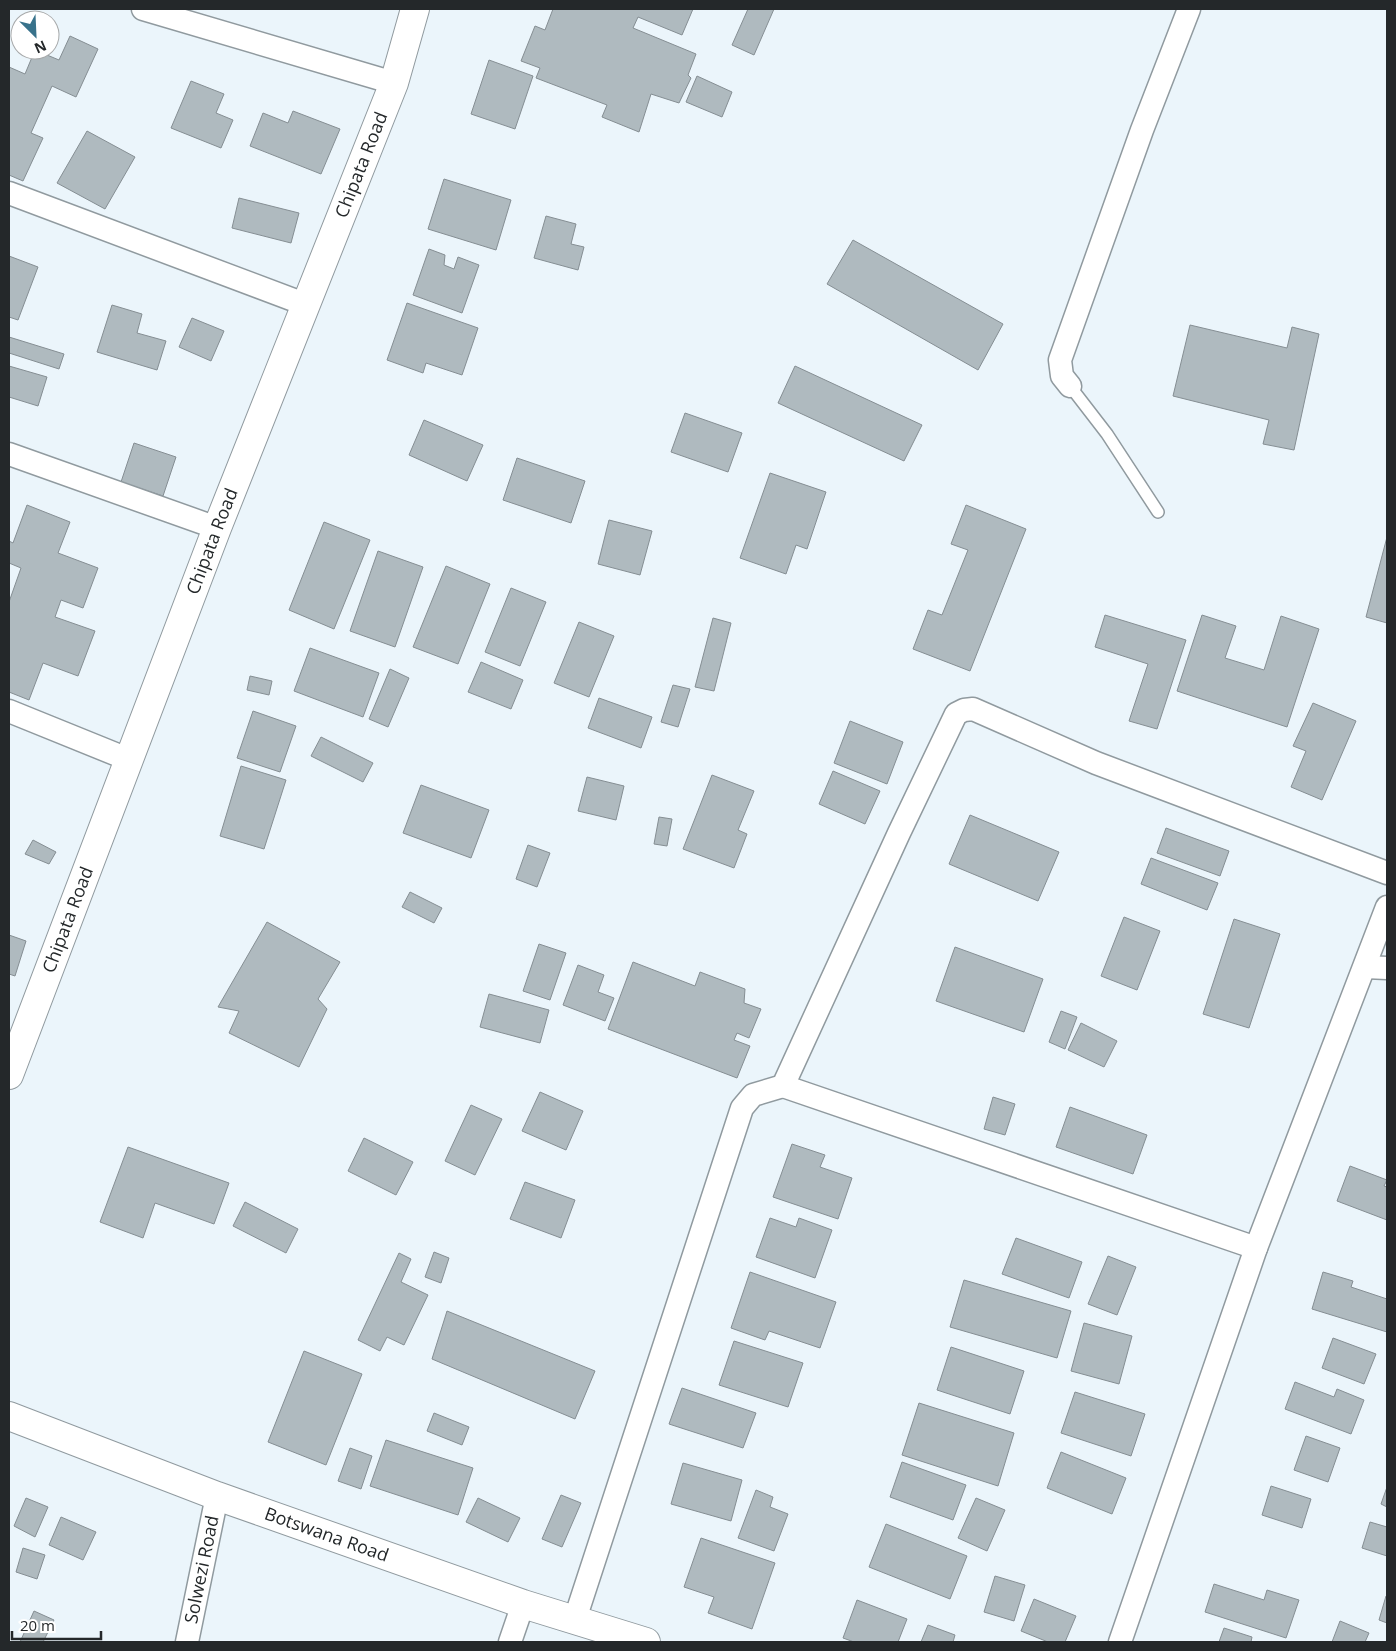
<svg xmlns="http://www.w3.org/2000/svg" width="1396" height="1651" viewBox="0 0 1396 1651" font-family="'Open Sans',sans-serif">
<rect width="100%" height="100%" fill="#ebf5fb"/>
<g fill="#afbabf" stroke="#858e93">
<path d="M553 9H693L682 35 638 17 633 28 696 54 688 75 691 78 679 103 651 94 639 132 602 117 607 105 536 78 540 68 521 61 535 26 545 30Z"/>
<path d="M748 9H774L754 55 732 45Z"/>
<path d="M70 36 98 49 76 97 52 86 31 133 43 138 23 181 9 175V67L25 74 35 50 59 60Z"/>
<path d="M489 60 533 76 515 129 471 114Z"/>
<path d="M697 76 732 92 722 117 686 102Z"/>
<path d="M191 81 224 94 216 113 233 120 221 148 171 128Z"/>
<path d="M293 111 340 129 321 174 250 146 263 113 288 123Z"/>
<path d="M87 131 135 157 105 209 57 183Z"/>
<path d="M444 179 511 200 496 250 428 229Z"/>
<path d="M239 198 299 213 291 243 232 228Z"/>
<path d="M546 216 576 224 571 244 584 247 578 270 534 258Z"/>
<path d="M853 240 1003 324 978 370 827 284Z"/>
<path d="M429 249 445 255 444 265 454 269 458 257 479 265 462 313 413 295Z"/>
<path d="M9 256 38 267 18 320 9 317Z"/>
<path d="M407 303 478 328 462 375 426 363 423 373 387 360Z"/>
<path d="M112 305 142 314 137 333 166 341 157 370 97 352Z"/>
<path d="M192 318 224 331 211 361 179 347Z"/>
<path d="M1190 325 1287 348 1292 327 1319 334 1294 450 1263 444 1269 420 1173 396Z"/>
<path d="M9 337 64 354 59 369 9 353Z"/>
<path d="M9 366 47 377 38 406 9 397Z"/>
<path d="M795 366 922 425 904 461 778 403Z"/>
<path d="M685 413 742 433 728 472 671 452Z"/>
<path d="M424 420 483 445 467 481 409 455Z"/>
<path d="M134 443 176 457 163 496 121 482Z"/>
<path d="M517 458 585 481 571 523 503 500Z"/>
<path d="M770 473 826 492 807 549 796 545 786 574 740 558Z"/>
<path d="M27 505 70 522 58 553 98 568 83 608 61 600 55 617 95 631 78 676 43 663 29 700 9 692V602L21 568 9 563V541L13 543Z"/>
<path d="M966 505 1026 529 970 671 913 649 928 610 942 615 968 550 951 544Z"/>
<path d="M609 520 652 531 640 575 598 564Z"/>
<path d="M324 522 370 540 334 629 289 610Z"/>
<path d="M1387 537V623L1366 617Z"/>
<path d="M378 551 423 567 395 647 350 631Z"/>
<path d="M446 566 490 584 458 664 413 647Z"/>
<path d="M511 588 546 602 520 666 485 652Z"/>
<path d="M1105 615 1186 640 1157 729 1129 721 1148 664 1095 647Z"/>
<path d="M1202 615 1236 626 1225 658 1264 670 1281 616 1319 629 1287 727 1177 691Z"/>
<path d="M713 618 731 623 714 691 695 687Z"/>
<path d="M579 622 614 636 589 697 554 683Z"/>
<path d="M310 648 379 673 363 717 294 691Z"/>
<path d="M481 662 523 680 511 709 468 692Z"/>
<path d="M390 669 409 678 388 727 369 719Z"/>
<path d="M250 676 272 681 269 695 247 690Z"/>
<path d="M673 685 690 689 678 727 661 722Z"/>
<path d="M599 698 652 717 641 748 588 728Z"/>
<path d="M1313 703 1356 721 1322 800 1291 787 1306 751 1293 746Z"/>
<path d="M253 711 296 726 280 772 237 758Z"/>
<path d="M850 721 903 742 887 784 834 763Z"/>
<path d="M321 737 373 763 363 782 311 756Z"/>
<path d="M241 766 286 780 264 849 220 836Z"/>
<path d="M833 771 880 791 865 824 819 804Z"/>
<path d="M712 775 754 791 738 830 747 834 734 868 683 849Z"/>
<path d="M587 777 624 786 616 820 578 811Z"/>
<path d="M421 785 489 810 471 858 403 833Z"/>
<path d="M970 815 1059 852 1038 901 949 864Z"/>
<path d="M659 817 672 819 667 846 654 844Z"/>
<path d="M1166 828 1229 851 1220 876 1157 853Z"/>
<path d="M33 840 56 852 49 864 25 854Z"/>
<path d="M528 845 550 853 537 887 516 879Z"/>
<path d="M1151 858 1218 883 1207 910 1141 884Z"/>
<path d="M410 892 442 908 434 923 402 907Z"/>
<path d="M1124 917 1160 931 1137 990 1101 976Z"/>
<path d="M1234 919 1280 934 1249 1028 1203 1014Z"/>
<path d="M267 922 340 962 318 999 327 1009 299 1067 229 1033 239 1011 218 1007Z"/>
<path d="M9 935 26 941 15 976 9 974Z"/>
<path d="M539 944 566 953 550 1000 523 991Z"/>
<path d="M955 947 1043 979 1024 1032 936 1001Z"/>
<path d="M633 962 695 986 700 972 745 989 744 1003 761 1009 749 1038 737 1033 734 1040 750 1046 737 1078 608 1029Z"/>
<path d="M578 965 604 975 598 992 614 998 605 1021 563 1005Z"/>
<path d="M489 994 549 1010 540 1043 480 1027Z"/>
<path d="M1061 1011 1077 1017 1065 1049 1049 1042Z"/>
<path d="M1081 1023 1117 1041 1104 1067 1068 1050Z"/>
<path d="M540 1092 583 1111 566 1150 522 1131Z"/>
<path d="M993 1097 1015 1104 1005 1135 984 1129Z"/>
<path d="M471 1105 502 1119 475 1175 445 1161Z"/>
<path d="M1070 1107 1147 1135 1133 1174 1056 1147Z"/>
<path d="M364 1138 413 1162 396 1195 348 1171Z"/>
<path d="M792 1144 825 1155 820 1167 852 1178 838 1219 773 1197Z"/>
<path d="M128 1147 229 1183 214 1224 155 1203 143 1238 100 1222Z"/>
<path d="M1350 1166 1387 1180 1384 1186 1387 1187V1220L1337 1201Z"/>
<path d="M525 1182 575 1200 561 1238 510 1219Z"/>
<path d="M245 1202 298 1229 286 1253 233 1226Z"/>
<path d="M770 1218 796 1227 799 1218 832 1230 815 1278 756 1257Z"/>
<path d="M1016 1238 1082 1262 1069 1298 1002 1274Z"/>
<path d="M434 1252 449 1258 441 1283 425 1277Z"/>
<path d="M399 1253 411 1259 401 1282 428 1295 404 1345 387 1337 380 1351 358 1340Z"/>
<path d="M1108 1256 1136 1267 1117 1315 1088 1304Z"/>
<path d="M750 1272 836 1302 820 1348 769 1331 765 1340 731 1328Z"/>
<path d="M1323 1272 1353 1281 1351 1287 1387 1299V1332L1312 1309Z"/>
<path d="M964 1280 1071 1311 1057 1358 950 1327Z"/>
<path d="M447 1311 595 1371 575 1419 432 1359Z"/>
<path d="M1084 1323 1132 1336 1119 1384 1071 1371Z"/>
<path d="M1333 1338 1376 1354 1364 1384 1322 1368Z"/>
<path d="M734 1341 803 1363 788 1407 719 1385Z"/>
<path d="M951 1347 1024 1371 1010 1414 937 1390Z"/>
<path d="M304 1351 362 1374 326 1465 268 1442Z"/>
<path d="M1295 1382 1334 1397 1337 1389 1364 1400 1351 1434 1285 1409Z"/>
<path d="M682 1388 756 1413 743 1448 669 1424Z"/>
<path d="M1075 1392 1145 1414 1131 1456 1061 1433Z"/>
<path d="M919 1403 1014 1433 998 1486 902 1455Z"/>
<path d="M434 1413 469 1427 462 1445 427 1431Z"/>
<path d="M1306 1436 1340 1448 1328 1482 1294 1470Z"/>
<path d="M386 1440 473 1468 458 1515 370 1486Z"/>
<path d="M350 1448 372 1456 361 1489 338 1481Z"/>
<path d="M1061 1452 1126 1478 1112 1514 1047 1488Z"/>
<path d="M902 1462 966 1485 953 1520 890 1497Z"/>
<path d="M683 1463 742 1480 731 1521 671 1504Z"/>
<path d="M1271 1486 1311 1499 1302 1528 1262 1515Z"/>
<path d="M1387 1487V1507L1381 1504Z"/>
<path d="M756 1490 773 1497 770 1507 788 1514 774 1551 738 1538Z"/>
<path d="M561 1495 581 1503 562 1547 542 1539Z"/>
<path d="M26 1498 48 1507 35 1537 14 1526Z"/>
<path d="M478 1498 520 1518 508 1542 466 1522Z"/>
<path d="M976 1498 1005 1510 987 1551 958 1538Z"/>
<path d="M61 1517 96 1532 83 1560 49 1545Z"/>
<path d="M1370 1522 1387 1527V1556L1362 1548Z"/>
<path d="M886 1524 967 1556 950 1599 869 1567Z"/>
<path d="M701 1538 775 1563 752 1629 708 1613 714 1597 684 1587Z"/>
<path d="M23 1548 45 1555 37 1579 16 1572Z"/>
<path d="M995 1576 1025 1585 1014 1621 984 1612Z"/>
<path d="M1214 1584 1264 1600 1267 1590 1299 1600 1286 1638 1205 1612Z"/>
<path d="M1386 1596 1387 1597V1623L1379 1620Z"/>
<path d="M1034 1599 1076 1616 1065 1642H1048L1021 1631Z"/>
<path d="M857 1600 907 1619 898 1642H854L843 1638Z"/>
<path d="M34 1611 54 1620 43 1642H20Z"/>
<path d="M1340 1621 1369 1633 1365 1642H1332Z"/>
<path d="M928 1625 955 1635 953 1642H921Z"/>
<path d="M1224 1628 1252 1637 1251 1642H1219Z"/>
</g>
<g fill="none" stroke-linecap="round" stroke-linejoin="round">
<g stroke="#909a9f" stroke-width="14">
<path id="lane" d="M1070 386 1107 434 1158 512"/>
</g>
<g stroke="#909a9f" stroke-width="25">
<g id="street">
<path d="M143 9 394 83"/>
<path d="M9 193 307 305"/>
<path d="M1070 386 1062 376 1060 360 1142 130 1189 9"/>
<path d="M9 454 217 528"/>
<path d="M9 711 130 760"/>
<path d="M1365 967 1387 968"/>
<path d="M783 1086 1256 1248"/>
<path d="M575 1619 742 1108 753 1095 783 1086 899 833 956 714 964 710 973 709 1096 763 1387 873"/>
<path id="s1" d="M187 1642 217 1496"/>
<path d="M510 1642 523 1604"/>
<path d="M1120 1642 1256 1248 1387 907"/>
</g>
</g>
<g stroke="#909a9f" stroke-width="30">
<g id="secondary">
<path id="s2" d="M9 1075 217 528 394 83 415 9"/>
<path id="s3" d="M9 1416 217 1496 523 1604 646 1642"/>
</g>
</g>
<use href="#lane" stroke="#fff" stroke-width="11"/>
<use href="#street" stroke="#fff" stroke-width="22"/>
<use href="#secondary" stroke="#fff" stroke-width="28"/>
</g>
<g text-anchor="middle" stroke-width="5" stroke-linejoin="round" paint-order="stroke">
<g font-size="18" fill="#24282a" stroke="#fff">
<text dy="6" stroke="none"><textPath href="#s2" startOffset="976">Chipata Road</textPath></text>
<text dy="6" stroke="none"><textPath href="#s2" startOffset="571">Chipata Road</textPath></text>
<text dy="6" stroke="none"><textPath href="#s2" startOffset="166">Chipata Road</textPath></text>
<text dy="6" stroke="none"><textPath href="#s3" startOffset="339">Botswana Road</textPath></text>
<text dy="6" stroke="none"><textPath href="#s1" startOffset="74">Solwezi Road</textPath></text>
</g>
</g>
<rect width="1396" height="1651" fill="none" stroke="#24282a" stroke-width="20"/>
<g transform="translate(35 35) rotate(156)"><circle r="24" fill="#ffffff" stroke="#a7a9aa"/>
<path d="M0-4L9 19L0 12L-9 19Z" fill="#38728b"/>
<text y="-8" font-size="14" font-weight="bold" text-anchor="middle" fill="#24282a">N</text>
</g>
<path d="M12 1631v8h89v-8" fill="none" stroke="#24282a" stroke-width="2.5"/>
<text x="20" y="1631" font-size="15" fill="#24282a" stroke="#ffffff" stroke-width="4" paint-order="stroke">20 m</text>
</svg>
